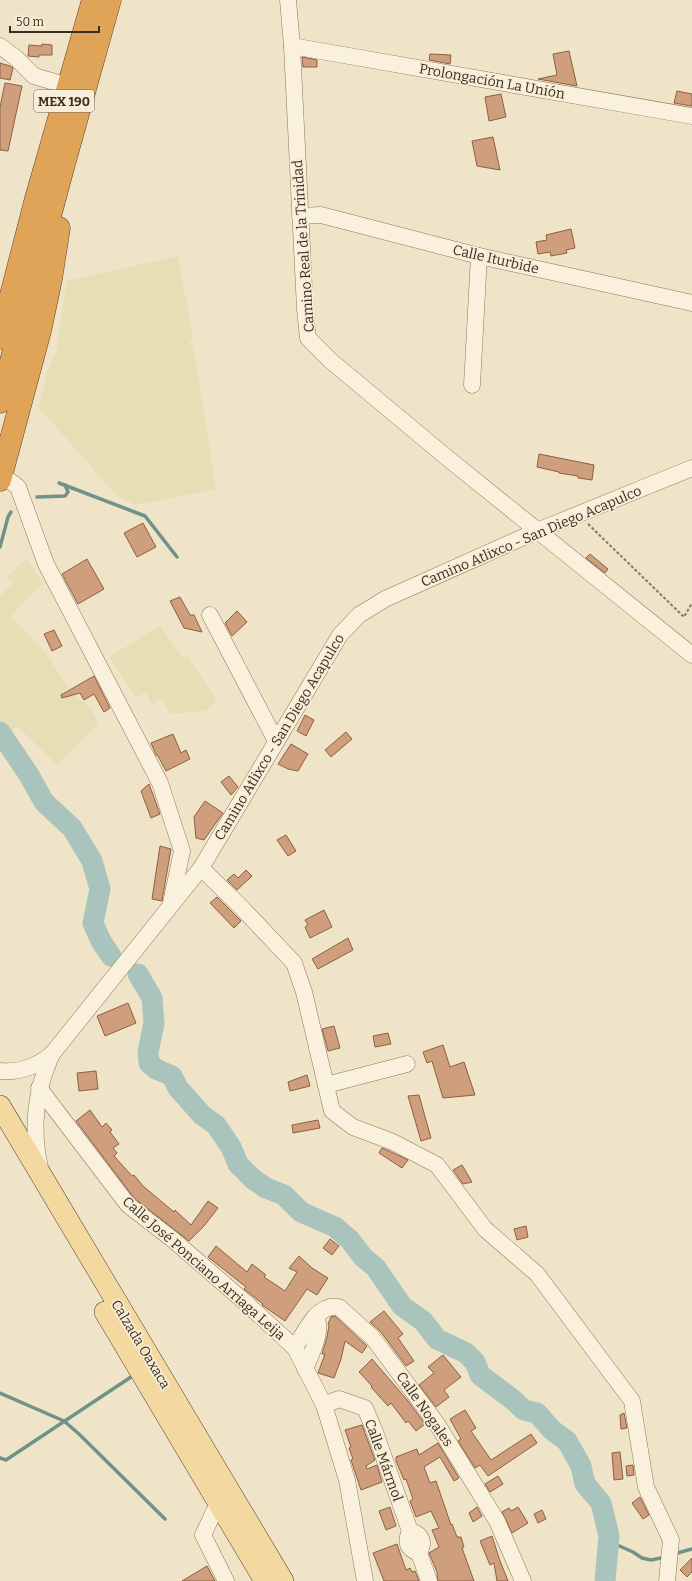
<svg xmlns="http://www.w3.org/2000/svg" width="692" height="1581" viewBox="0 0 692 1581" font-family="Bitter,serif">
<rect width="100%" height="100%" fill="#f0e4c8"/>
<g fill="#e6deb5">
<path d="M178 256 193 339 188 345H193L216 489 136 505 118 497 39 408 47 372 56 352 67 281Z"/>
<path d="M26 558 43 583 11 616 48 656 70 691 91 708 98 724 57 765 17 726 11 731 0 720V597L13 583 7 577Z"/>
<path d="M160 626 183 658 188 656 217 701 205 711 170 714 162 698 152 704 146 693 136 697 109 657Z"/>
</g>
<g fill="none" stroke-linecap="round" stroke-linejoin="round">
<g stroke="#6f938a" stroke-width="3.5">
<path d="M59 483 145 516 177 557"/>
<path d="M37 497 65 496 68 492 65 485"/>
<path d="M0 547 8 517 11 512"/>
<path d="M0 1393 64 1421 79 1434 165 1519"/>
<path d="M0 1458 6 1460 131 1377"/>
<path d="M609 1536 615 1544 633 1552 642 1558 651 1560 666 1557"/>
<path d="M674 1554 692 1549"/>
</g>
<g stroke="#a9c4bc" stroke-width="21">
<path d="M0 732 29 775 44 802 72 828 92 861 100 889 93 923 101 941 111 956"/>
<path d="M138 974 152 998 154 1023 148 1052 149 1063 156 1069 172 1076 178 1088 202 1115 216 1125 231 1147 238 1164 253 1179 266 1188 284 1195 301 1212 335 1227 350 1240 363 1257 376 1268 402 1306 423 1321 437 1339 466 1353 475 1362 480 1375 512 1399 524 1410 537 1413 552 1430 567 1441 581 1466 585 1484 601 1503 609 1536 605 1581"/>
</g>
</g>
<g fill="#cf9f7d" stroke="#8d5f41">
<path d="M42 44 52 45V55H39V57L28 56 29 45 42 46Z"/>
<path d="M569 51 577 86 538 79 557 75 553 54Z"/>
<path d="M430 54 451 55 450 64 429 60Z"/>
<path d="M302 57 317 60V67H303Z"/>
<path d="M0 63 10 66 13 68 10 80 0 78Z"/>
<path d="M5 83 22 86 8 151 0 150V107Z"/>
<path d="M677 91 692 94V106L674 103Z"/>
<path d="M501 94 506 117 489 121 485 97Z"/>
<path d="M493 137 500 170 477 166 472 141Z"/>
<path d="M571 229 575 248 566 250 567 253 551 256 550 252 538 254 536 242 547 240 546 235Z"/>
<path d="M539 454 594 465 592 480 578 478V476L559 473V472L537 467Z"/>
<path d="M143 523 156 547 137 557 124 533Z"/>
<path d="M590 554 608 569 605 573 586 558Z"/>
<path d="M87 559 104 589 78 604 62 574Z"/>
<path d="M180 597 190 615H194L202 632 184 628 170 601Z"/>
<path d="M237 611 247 622 232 636 225 623Z"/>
<path d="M54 630 62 646 52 651 44 634Z"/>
<path d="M94 676 110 708 104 712 94 694 84 700 80 693 62 698 61 695Z"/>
<path d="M305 715 314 720 306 736 297 731Z"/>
<path d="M346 732 352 739 331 757 325 750Z"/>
<path d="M173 734 181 753 186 750 190 759 166 771 158 756 156 755 151 743Z"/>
<path d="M291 744 308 754 298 771 288 769 278 764Z"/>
<path d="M229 776 238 787 231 795 221 782Z"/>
<path d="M149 784 160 814 151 818 141 791Z"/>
<path d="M205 801 223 813 204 840 196 838 194 817Z"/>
<path d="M286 835 296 851 288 856 277 840Z"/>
<path d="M160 846 171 849 162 901 152 899Z"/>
<path d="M246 870 252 876 237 890 227 880 234 874 238 878Z"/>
<path d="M217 897 241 921 234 928 210 903Z"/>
<path d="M324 910 332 927 310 938 305 927 308 925 305 920Z"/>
<path d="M348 938 353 950 318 969 312 959Z"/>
<path d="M128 1003 136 1023 105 1036 97 1016Z"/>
<path d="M334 1026 340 1048 328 1051 322 1029Z"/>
<path d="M388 1033 391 1044 375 1047 373 1036Z"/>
<path d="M443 1045 450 1067 464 1062 475 1095 443 1098 432 1061 427 1063 423 1052Z"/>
<path d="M96 1071 98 1089 79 1091 77 1073Z"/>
<path d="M307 1075 310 1086 290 1091 288 1082Z"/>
<path d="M419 1095 431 1138 421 1141 408 1096Z"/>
<path d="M90 1110 102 1127 106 1123 112 1130 110 1132 119 1144 113 1148 117 1153 114 1156 132 1176 134 1175 143 1186 174 1212 175 1210 191 1225 208 1201 218 1208 204 1226 189 1241 134 1198 76 1121Z"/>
<path d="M318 1120 320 1128 293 1133 292 1125Z"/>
<path d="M382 1148 389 1151 408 1160 402 1168 379 1153Z"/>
<path d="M462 1165 472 1182 463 1184 453 1170Z"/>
<path d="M526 1226 528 1237 517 1240 514 1229Z"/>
<path d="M330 1239 339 1246 332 1255 323 1248Z"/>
<path d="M216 1246 247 1272 252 1264 266 1275 264 1277 285 1291 297 1272 289 1268 299 1256 312 1268 328 1278 317 1295 307 1289 285 1321 262 1305 263 1304 244 1289 246 1287 208 1257Z"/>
<path d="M384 1311 403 1334 398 1338 414 1361 406 1366 381 1332 370 1322Z"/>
<path d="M335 1316 367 1346 362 1353 345 1341 341 1359 334 1378 318 1373 325 1354H322L327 1337 329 1325 328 1324 331 1317Z"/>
<path d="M443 1355 461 1377 444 1390 449 1397 436 1407 419 1385 434 1373 428 1367Z"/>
<path d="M372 1359 408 1401 425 1424 416 1431 408 1421 406 1423 391 1403 388 1406 371 1387 372 1386 359 1372Z"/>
<path d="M465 1410 476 1428 471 1431 491 1460 531 1434 537 1443 488 1476 480 1465 475 1468 458 1441 461 1439 450 1419Z"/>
<path d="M624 1413 627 1428 621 1429 620 1415Z"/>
<path d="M362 1425 375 1460 366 1466 367 1469 377 1465 382 1482 361 1490 351 1460 353 1459 349 1448 351 1447 345 1430Z"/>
<path d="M438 1443 459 1478 454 1481 440 1457 424 1467 430 1483 436 1481 451 1525 452 1524 457 1537H461L464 1547 462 1548 474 1581H438L437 1572 429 1553 439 1547 432 1530 439 1528 431 1511 416 1517 410 1501 413 1499 406 1479 404 1480 396 1461V1457L417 1449 419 1455Z"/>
<path d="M620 1452 623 1479 614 1480 612 1453Z"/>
<path d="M633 1465 634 1475 627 1476 626 1466Z"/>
<path d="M498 1476 503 1484 490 1492 485 1484Z"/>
<path d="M640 1497 649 1515 643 1519 632 1503Z"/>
<path d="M390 1507 396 1526 386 1530 379 1511Z"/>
<path d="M477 1507 482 1516 473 1522 469 1513Z"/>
<path d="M518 1507 528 1523 512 1533 502 1512 509 1508 511 1511Z"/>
<path d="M542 1510 546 1519 538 1523 534 1514Z"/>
<path d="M492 1536 500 1561 508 1581H497L494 1563 490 1565 480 1541Z"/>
<path d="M397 1544 406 1570 410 1568 412 1572 415 1571 419 1581H384L373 1553Z"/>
<path d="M692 1558V1572L687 1577 680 1570Z"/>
<path d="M207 1566 215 1581H182Z"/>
</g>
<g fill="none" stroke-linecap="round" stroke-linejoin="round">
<g stroke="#8d765c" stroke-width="17">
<g id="minor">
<path d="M288 0 292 46 305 309 308 338 331 361 451 461 692 655"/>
<path d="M0 46 16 58 34 76 68 86"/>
<path d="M292 46 692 116"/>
<path d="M300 216 321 215 479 256 692 303"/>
<path d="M472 385 479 256"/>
<path d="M1 474 18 487 46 564 160 783 182 851 171 903"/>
<path d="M210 615 276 741"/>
<path d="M201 868 242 908 294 963 304 992 332 1111 353 1127 393 1142 437 1165 485 1229 537 1274 632 1401 646 1487 671 1540 667 1581"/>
<path d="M0 1071C20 1073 36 1067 52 1054L201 868 340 635 359 615 385 599 537 531 692 468"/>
<path d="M326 1085 407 1064"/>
<path d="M39 1088 128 1205 172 1239 245 1302 295 1348 324 1405 347 1480 365 1581"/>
<path d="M40 1168C31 1128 35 1091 52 1054"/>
<path d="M295 1348C304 1333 317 1303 339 1307L373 1338 437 1424 497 1521 523 1581"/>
<path d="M305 1369C312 1352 323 1332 316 1315"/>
<path d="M324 1405 339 1399 365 1408 375 1432 410 1531C405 1542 407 1549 419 1553"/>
<path d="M410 1531C422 1534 425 1542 419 1553L429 1581"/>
<path d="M226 1581 203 1535 218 1503 227 1498"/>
</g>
</g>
<g stroke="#5b4430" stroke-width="22">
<g id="major">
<path d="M0 1106 283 1581"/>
<path d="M105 1312 265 1581"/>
</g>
</g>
<g stroke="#5b4430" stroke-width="23">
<g id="highway">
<path d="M0 338 35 202 93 0"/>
<path d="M0 402 64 164 110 0"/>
<path d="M0 480 40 331 51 279 59 228"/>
</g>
</g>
<path stroke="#8d765c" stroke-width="2" stroke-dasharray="3 2" stroke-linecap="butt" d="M588 524 684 617 692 603"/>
<use href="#minor" stroke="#faf1dc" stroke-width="16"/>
<use href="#major" stroke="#f3d9a0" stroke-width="21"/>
<use href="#highway" stroke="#e0a458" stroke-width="22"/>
</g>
<g text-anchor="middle" stroke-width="3.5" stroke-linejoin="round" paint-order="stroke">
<rect fill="#f7eed8" stroke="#756857" stroke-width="1" x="34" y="90" width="60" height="22" rx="3"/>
<g font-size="13" font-weight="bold" fill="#3d2e20">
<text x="64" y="106">MEX 190</text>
</g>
<g font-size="14" fill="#3d2e20" stroke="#f7eed8">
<text transform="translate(492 81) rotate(10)" y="5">Prolongación La Unión</text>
<text transform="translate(303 246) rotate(-94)" y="5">Camino Real de la Trinidad</text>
<text transform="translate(496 259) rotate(13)" y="5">Calle Iturbide</text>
<text transform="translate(531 536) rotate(-23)" y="5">Camino Atlixco - San Diego Acapulco</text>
<text transform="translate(279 737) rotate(-59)" y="5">Camino Atlixco - San Diego Acapulco</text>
<text transform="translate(204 1268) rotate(41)" y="5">Calle José Ponciano Arriaga Leija</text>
<text transform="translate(141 1344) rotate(59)" y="5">Calzada Oaxaca</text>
<text transform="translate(425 1409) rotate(55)" y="5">Calle Nogales</text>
<text transform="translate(384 1460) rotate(70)" y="5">Calle Mármol</text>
</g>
</g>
<path d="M10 26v6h89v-6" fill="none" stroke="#3d2e20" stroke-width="2"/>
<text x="16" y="26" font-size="12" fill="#3d2e20" stroke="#f7eed8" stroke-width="3" paint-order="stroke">50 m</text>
</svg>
